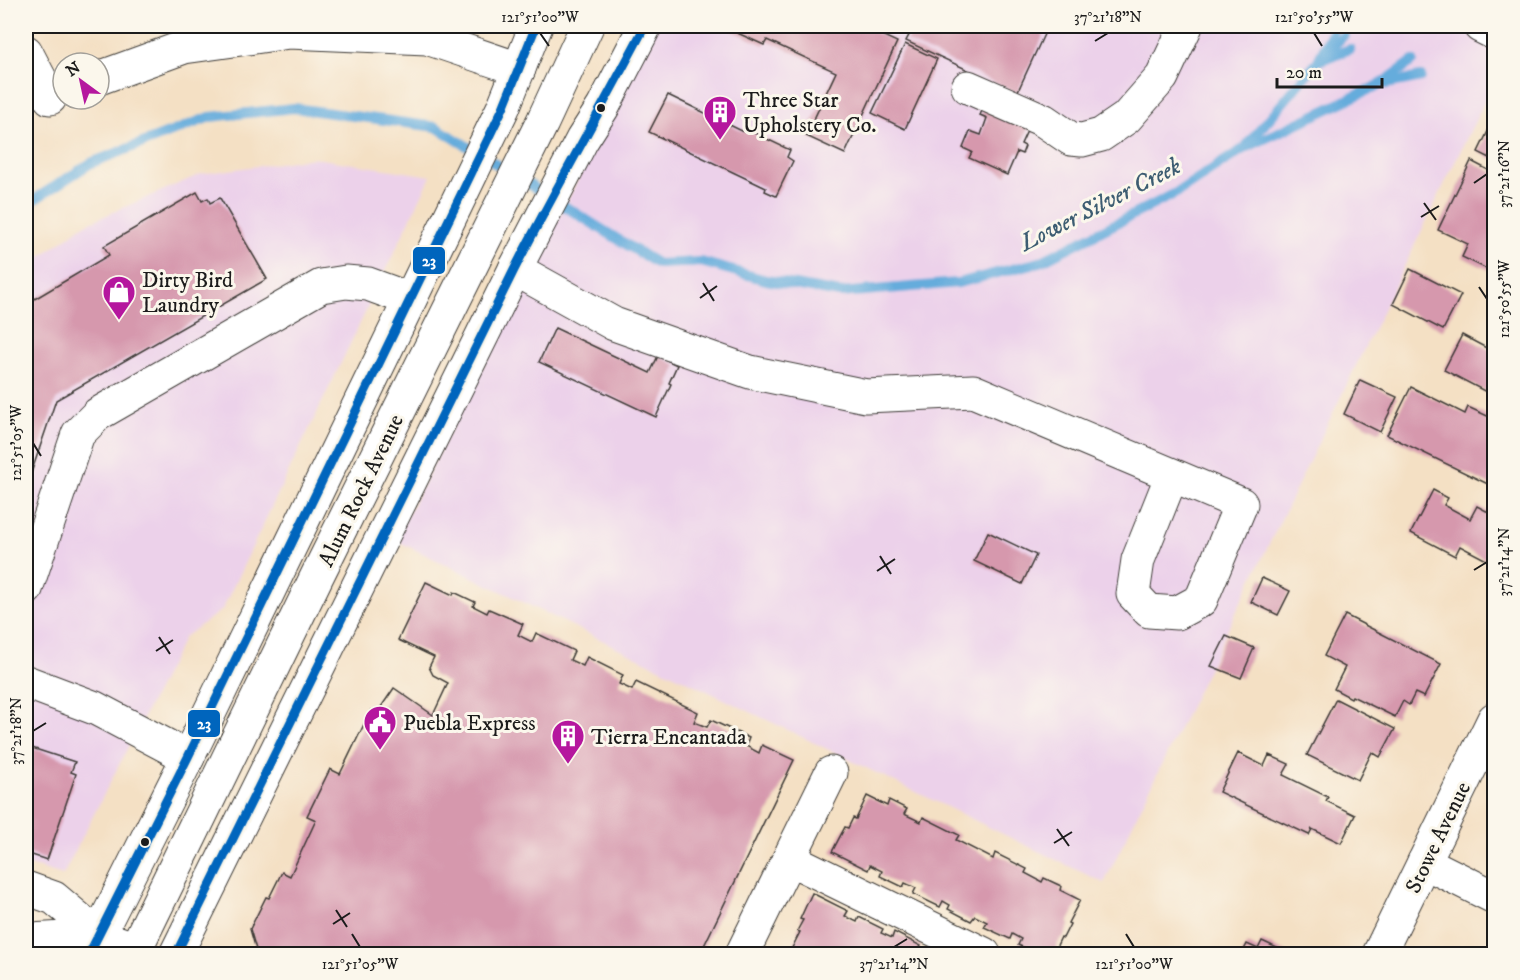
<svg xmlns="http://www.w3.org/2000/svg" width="1520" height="980" viewBox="0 0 1520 980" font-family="'IM FELL DW Pica',serif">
<rect width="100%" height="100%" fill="#fbf7ec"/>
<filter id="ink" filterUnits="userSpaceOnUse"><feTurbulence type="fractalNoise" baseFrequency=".0167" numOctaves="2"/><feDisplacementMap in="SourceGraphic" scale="12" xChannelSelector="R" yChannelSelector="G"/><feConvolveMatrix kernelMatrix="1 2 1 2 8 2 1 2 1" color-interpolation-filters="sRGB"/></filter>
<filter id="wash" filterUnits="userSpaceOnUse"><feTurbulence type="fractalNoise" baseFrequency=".008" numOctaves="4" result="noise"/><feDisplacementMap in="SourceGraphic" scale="24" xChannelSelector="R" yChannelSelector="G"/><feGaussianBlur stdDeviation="1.35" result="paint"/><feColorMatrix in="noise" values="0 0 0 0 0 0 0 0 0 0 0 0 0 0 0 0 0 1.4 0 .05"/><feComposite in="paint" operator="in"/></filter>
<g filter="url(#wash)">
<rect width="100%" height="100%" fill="#f4e0c4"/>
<g fill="#ecd1ea">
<path d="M656 26H1484L1494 37V82L1104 883 395 540Z"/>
<path d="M314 158 431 176 222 610 184 637 63 875 26 864V267L86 224 201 174Z"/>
</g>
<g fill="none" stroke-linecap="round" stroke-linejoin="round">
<g stroke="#65acdc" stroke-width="10">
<path d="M1325 55 1344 35"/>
<path d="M1318 61 1335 26"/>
<path d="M1386 84 1421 77"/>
<path d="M1247 145 1318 61 1350 49"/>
<path d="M26 205 91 163 210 117 294 108 436 127 658 264 701 262 766 280 840 293 958 283 1040 262 1176 193 1243 149 1381 84 1413 61"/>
</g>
</g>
<g id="blocks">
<g fill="#d698ad">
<path d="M722 26H862L897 42 845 154 806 136 836 72 767 40 764 45Z"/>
<path d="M914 26H1036L1046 30 1017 93 906 41Z"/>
<path d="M905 44 937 59 905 129 872 113Z"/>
<path d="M668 95 744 132 746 129 790 150 787 157 793 161 776 196 765 191 766 188 649 132Z"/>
<path d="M985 104 1031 122 1021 144 1025 146 1022 154 1017 152 1007 175 969 158 972 152 963 148 970 131 981 135 987 118 980 115Z"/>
<path d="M1493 121 1494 122V160L1478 152Z"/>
<path d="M1471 161 1494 173V259L1489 270 1462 257 1468 244 1438 230Z"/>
<path d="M197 192 202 201 208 198 210 203 220 198 267 279 56 400 26 488V304L109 255 104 246Z"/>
<path d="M1410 269 1461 295 1443 330 1393 304Z"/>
<path d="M555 328 650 373 658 356 677 365 669 383 671 384 656 417 539 362Z"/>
<path d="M1462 335 1494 352V396L1444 370Z"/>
<path d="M1360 380 1397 397 1380 432 1344 414Z"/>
<path d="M1411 387 1465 414 1468 407 1494 419V487L1387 435Z"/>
<path d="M1433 490 1448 498 1444 505 1470 519 1477 506 1494 515V564L1460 546 1455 556 1411 533Z"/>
<path d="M988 532 1036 555 1022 584 974 561Z"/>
<path d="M1262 578 1290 591 1278 615 1251 602Z"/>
<path d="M426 582 453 595 454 592 475 602 473 606 487 613 489 609 523 624 518 635 532 642 536 633 574 651 570 660 583 666 587 657 623 675 619 684 632 690 636 682 698 712 694 722 707 727 711 720 749 738 746 746 759 753 762 745 794 760 700 954H300L292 951 290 954 257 953 250 929 266 897 269 898 282 872 290 876 316 820 307 816 330 769 340 774 371 710 377 713 394 688 433 715 448 683 433 675 429 667 434 657 398 640Z"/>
<path d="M1345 615 1441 664 1424 697 1415 693 1409 705 1403 701 1395 717 1352 696 1351 698 1334 689 1345 667 1324 656Z"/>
<path d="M1226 636 1254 648 1241 678 1211 666Z"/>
<path d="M1336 699 1395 729 1380 757 1372 752 1358 780 1307 755Z"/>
<path d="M26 746 75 762 71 772 76 774 47 860 26 853Z"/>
<path d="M1238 753 1264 766 1269 755 1289 764 1283 775 1328 797 1326 801 1355 815 1341 843 1312 829 1309 835 1219 792Z"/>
<path d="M867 796 887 806 889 800 907 809 904 814 921 822 923 817 959 835 956 840 993 859 995 853 1027 869 1025 873 1042 882 1044 878 1061 886 1060 890 1080 900 1068 923 1070 924 1063 938 1061 937 1053 954H1039L1018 945 1021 939 1012 934 1010 939 984 927 987 922 975 916 971 921 948 909 950 905 943 901 940 907 913 894 916 888 905 883 903 887 880 876 882 871 870 865 868 870 832 852 845 827 848 828 853 818 856 819Z"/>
<path d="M812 893 848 911 845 916 857 922 859 917 883 929 881 933 892 938 894 932 921 946 918 952 925 954H789L800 932 797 931 803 920 800 919Z"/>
<path d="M1262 941 1290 954H1242L1247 944 1258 949Z"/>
</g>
</g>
</g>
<g filter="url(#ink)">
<use href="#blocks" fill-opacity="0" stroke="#3c3935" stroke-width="1.5"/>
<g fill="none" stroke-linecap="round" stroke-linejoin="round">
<g stroke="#3c3935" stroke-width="35">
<g id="minor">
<path d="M1480 26 1494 33"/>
<path d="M26 52 50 98"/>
<path d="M99 78 184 47 289 32 427 38 519 69"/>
<path d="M968 87 1043 120 1071 139 1082 140 1101 135 1126 118 1162 77 1186 26"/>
<path d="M515 269 614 324 750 372 866 396 973 391 1241 504 1201 600 1177 613 1149 611 1133 594 1138 560 1172 475"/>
<path d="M26 589 78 434 98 414 321 286 346 282 368 284 409 299"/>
<path d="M26 682 95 708 188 757"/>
<path d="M790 859 984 954"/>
<path d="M1424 862 1494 897"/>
<path d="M26 888 54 898 99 936 125 945"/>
<path d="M26 939 31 940 99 936"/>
<path d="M133 954 317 576 542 123 587 26"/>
<path d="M742 954 831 773"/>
<path d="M1379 954 1494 719"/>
</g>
</g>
<g stroke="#3c3935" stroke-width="35">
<g id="major">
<path d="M89 954 188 757 503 108 536 26"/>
<path d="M176 954 515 269 582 140 603 107 645 26"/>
</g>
</g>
<use href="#minor" stroke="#fff" stroke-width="33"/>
<use href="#major" stroke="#fff" stroke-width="33"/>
<g stroke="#fbf7ec" stroke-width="14">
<g id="bus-1">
<path d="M89 954 188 757 503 108 536 26"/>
<path d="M176 954C289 726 400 497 514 270 556 188 602 108 645 26"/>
</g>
</g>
<use href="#bus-1" stroke="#0065bd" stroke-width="9"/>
</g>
</g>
<path fill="none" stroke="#1c1c1c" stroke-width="2" d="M540 33 549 46M1314 33 1322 46M1095 41 1108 33M1474 183 1487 174M1424 203 1436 220M1421 217 1439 206M703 283 714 301M1479 287 1487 299M700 298 717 286M33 443 41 456M880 556 891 574M1474 570 1487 562M877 571 895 559M159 637 170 654M156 651 173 640M33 731 46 723M1057 829 1069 846M1054 843 1072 832M336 910 347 927M333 924 350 913M352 934 360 947M1126 934 1134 947M894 947 907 939"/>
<defs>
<g id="building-pin" transform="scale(1.725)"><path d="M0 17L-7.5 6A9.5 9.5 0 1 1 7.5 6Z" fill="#b5179e" stroke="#fbf7ec"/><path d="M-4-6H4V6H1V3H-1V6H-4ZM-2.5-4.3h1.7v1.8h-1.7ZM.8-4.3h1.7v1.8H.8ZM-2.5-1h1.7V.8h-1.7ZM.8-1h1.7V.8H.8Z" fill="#fff"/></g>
<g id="shop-pin" transform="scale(1.725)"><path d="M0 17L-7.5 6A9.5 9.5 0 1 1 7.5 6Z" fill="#b5179e" stroke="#fbf7ec"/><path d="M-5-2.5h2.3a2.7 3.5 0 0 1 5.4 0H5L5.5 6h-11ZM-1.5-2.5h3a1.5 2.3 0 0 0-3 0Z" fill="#fff"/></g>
<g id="civic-pin" transform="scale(1.725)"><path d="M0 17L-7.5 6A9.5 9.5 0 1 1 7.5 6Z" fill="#b5179e" stroke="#fbf7ec"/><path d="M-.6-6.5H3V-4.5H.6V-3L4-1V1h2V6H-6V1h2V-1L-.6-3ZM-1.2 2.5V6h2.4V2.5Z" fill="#fff"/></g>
</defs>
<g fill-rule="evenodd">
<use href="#building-pin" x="720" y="112"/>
<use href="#shop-pin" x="119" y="292"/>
<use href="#civic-pin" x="380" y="722"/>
<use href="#building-pin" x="568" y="736"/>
</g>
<g fill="#1c1c1c" stroke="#fbf7ec" stroke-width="2">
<circle cx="601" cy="108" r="5"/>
<circle cx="145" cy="842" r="5"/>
</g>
<g text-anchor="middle" stroke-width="6" stroke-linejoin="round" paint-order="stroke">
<g font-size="22" fill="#1c1c1c" stroke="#fbf7ec" text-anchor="start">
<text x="743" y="107">Three Star<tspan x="743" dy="25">Upholstery Co.</tspan></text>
<text x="142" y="287">Dirty Bird<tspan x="142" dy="25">Laundry</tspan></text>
<text x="403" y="730">Puebla Express</text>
<text x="591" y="744">Tierra Encantada</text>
</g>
<g font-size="22" fill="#1c1c1c" stroke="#fbf7ec">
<text transform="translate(360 490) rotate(-64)" y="8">Alum Rock Avenue</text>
<text transform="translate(1437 837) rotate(-64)" y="8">Stowe Avenue</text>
</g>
<g font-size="24" font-style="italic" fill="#3d5d72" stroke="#fbf7ec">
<text transform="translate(1100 204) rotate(-27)" y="8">Lower Silver Creek</text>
</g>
</g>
<g stroke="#fbf7ec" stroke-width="2">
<rect x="412" y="246" width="34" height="29" rx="6" fill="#0065bd"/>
<rect x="187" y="709" width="34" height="29" rx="6" fill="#0065bd"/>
</g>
<g font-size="16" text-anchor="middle" font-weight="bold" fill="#fff">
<text x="429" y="266">23</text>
<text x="204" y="729">23</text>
</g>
<rect width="1520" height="980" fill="none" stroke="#fbf7ec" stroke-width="66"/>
<g transform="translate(81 81) rotate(327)"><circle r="28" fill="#fbf7ec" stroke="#a29f99" stroke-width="1.5"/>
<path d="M0-4.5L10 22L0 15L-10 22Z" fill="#b5179e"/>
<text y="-9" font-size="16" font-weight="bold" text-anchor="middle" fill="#1c1c1c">N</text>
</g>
<path d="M1277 78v9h105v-9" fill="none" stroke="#1c1c1c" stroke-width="3"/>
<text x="1286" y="78" font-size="18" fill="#1c1c1c" stroke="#fbf7ec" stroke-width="4.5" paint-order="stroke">20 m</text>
<rect x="33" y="33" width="1454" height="914" fill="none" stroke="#1c1c1c" stroke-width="2"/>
<g font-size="15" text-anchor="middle" fill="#1c1c1c">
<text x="540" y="22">121°51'00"W</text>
<text x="1108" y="22">37°21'18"N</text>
<text x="1314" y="22">121°50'55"W</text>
<text transform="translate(1504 174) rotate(-90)" y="5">37°21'16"N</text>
<text transform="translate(1504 299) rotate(-90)" y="5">121°50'55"W</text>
<text transform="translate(16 443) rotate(-90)" y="5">121°51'05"W</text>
<text transform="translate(1504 562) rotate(-90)" y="5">37°21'14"N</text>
<text transform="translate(16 731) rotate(-90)" y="5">37°21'18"N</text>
<text x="360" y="969">121°51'05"W</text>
<text x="894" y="969">37°21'14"N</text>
<text x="1134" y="969">121°51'00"W</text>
</g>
</svg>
